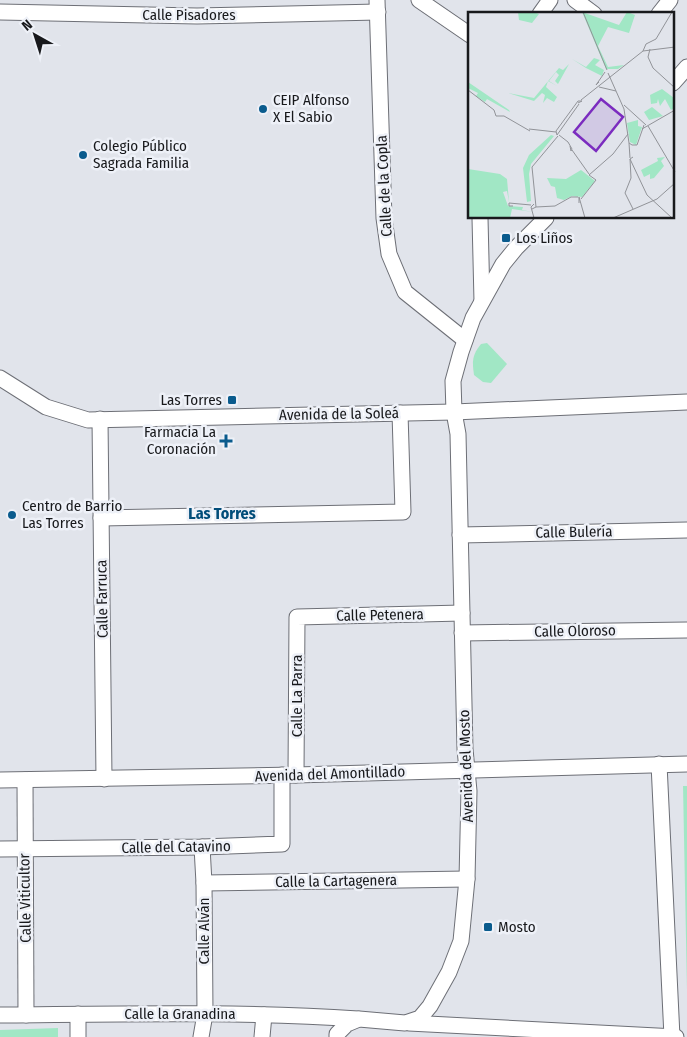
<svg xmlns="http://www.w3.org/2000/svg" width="687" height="1037" viewBox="0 0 687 1037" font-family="'Fira Sans Condensed',sans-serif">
<rect width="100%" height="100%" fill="#e1e4eb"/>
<g fill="#a1e7c5">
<path d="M487 343 507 364 491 383 483 382 474 375C472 361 472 355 481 344Z"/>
<path d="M683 786H687V990Z"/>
<path d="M58 1028V1037H0V1030Z"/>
</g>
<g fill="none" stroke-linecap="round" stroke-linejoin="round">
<g stroke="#6d6f76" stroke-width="17">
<g id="street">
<path d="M377 0 384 218 389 254 405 292 465 340"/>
<path d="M419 0 470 35"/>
<path d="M575 0 594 14"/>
<path d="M0 12 197 16 378 12"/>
<path d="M540 14 550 0"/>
<path d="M659 14 670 0"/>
<path d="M673 83 687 67"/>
<path d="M480 218 482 301"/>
<path d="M0 378 46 407 88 420 454 412 687 402"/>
<path d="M100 419 104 779"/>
<path d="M101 518 403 512 400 413"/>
<path d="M460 535 687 530"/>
<path d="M462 633 687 630"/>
<path d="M659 764 672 1037"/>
<path d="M296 775 297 617 462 613"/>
<path d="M0 780 296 775 687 764"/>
<path d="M25 780 26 1015"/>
<path d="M0 849 202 847 282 844V775"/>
<path d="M204 883 467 879"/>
<path d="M0 1015C119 1014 239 1011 358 1019"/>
<path d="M409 1023 676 1037"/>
<path d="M78 1037V1014"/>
<path d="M201 1037 205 1014 204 883 202 847"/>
<path d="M262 1037 264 1015"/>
<path d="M337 1037V1034L347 1024 359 1019 405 1023 420 1018 430 1006 449 972 461 941 467 879 469 791 465 749 458 434 454 412 453 381 461 352 473 318 503 264 516 248 546 218"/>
</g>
</g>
<use href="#street" stroke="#fff" stroke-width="15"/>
</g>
<g fill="#0a5b8d" stroke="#eef1f8" stroke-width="2">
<circle cx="263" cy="109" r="5"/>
<circle cx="83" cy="155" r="5"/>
<rect x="501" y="233" width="10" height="10" rx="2.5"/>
<rect x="227" y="395" width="10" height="10" rx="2.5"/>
<path d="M223.5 433.5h5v5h5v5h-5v5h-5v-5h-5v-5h5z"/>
<circle cx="12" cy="515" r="5"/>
<rect x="483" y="922" width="10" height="10" rx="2.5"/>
</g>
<g text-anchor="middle" stroke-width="5" stroke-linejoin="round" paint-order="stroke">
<g font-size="15" fill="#18191c" stroke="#eef1f8">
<text x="189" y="20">Calle Pisadores</text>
<text transform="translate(384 186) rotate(-93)" y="5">Calle de la Copla</text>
<text transform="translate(339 414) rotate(-1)" y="5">Avenida de la Soleá</text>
<text transform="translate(574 532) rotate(-1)" y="5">Calle Bulería</text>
<text transform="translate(102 599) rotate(-91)" y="5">Calle Farruca</text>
<text transform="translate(380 615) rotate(-1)" y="5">Calle Petenera</text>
<text transform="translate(575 631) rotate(-1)" y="5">Calle Oloroso</text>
<text transform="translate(297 696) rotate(-90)" y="5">Calle La Parra</text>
<text transform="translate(466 766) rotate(-92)" y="5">Avenida del Mosto</text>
<text transform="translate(330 774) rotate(-2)" y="5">Avenida del Amontillado</text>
<text transform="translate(176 847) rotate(-1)" y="5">Calle del Catavino</text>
<text transform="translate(336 881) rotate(-1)" y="5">Calle la Cartagenera</text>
<text transform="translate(25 898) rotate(-91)" y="5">Calle Viticultor</text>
<text transform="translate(204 931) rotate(-90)" y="5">Calle Alván</text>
<text x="180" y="1019">Calle la Granadina</text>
</g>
<g font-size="15" fill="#18191c" stroke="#eef1f8" text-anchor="start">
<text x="273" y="105">CEIP Alfonso<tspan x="273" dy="17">X El Sabio</tspan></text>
<text x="93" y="151">Colegio Público<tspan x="93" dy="17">Sagrada Familia</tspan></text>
<text x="516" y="243">Los Liños</text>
<text x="222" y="405" text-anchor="end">Las Torres</text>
<text x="216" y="437" text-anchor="end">Farmacia La<tspan x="216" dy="17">Coronación</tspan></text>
<text x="22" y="511">Centro de Barrio<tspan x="22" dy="17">Las Torres</tspan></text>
<text x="498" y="932">Mosto</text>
</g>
<g font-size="16" font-weight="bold" fill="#004c79" stroke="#eef1f8">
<text x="222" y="519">Las Torres</text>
</g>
</g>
<g transform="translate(468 12)">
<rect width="206" height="206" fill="#e1e4eb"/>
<path d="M50 0H66L71 2 64 11 51 8ZM114 0 151 13 159 0 167 3 161 21 140 15 130 34 140 55 156 53 150 57H138ZM126 46 132 48 127 53 136 58 134 64 118 56 104 47 118 55ZM101 52 90 72 87 69 91 63 88 60 81 69 89 74 80 69 78 75 89 85 86 90 79 86 75 91 77 83 74 81 66 89 40 81 66 86 91 56 95 58ZM0 70 41 98 42 100 19 87 17 90 8 84 10 81 0 76ZM194 77 206 86V96L203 98 197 87 192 94 190 87 189 91 183 92 182 83ZM184 95 195 104 181 108 176 100ZM170 108V114L174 115 168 133 162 130 159 111ZM83 123 86 124 63 152 61 162 63 189 59 190 55 156 61 143ZM197 145 193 149 196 154 186 166 182 167V162L176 165 173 158 190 149 189 146ZM0 157 32 162 39 167 41 190 39 179 35 180 40 194 55 195 54 198 65 200 44 197 42 206H0ZM113 158 127 169 114 185 104 184 96 188 89 186 87 175 83 174 79 166 98 167Z" fill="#a1e7c5"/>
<path fill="none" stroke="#919398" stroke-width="1" d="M115 0 139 58M182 37 180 45 185 56 207 76M175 39 207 35M140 61 156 97 161 131 164 133H169L176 113M131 70 128 73 137 60M131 75 148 79M0 78 26 98 28 104H36L62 119M113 88 175 39 178 32 188 27 204 0M110 91 114 89H110L88 119 89 123 111 92M156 93 178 113M180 114 207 160M61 117 88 120M174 117 207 98M91 123 100 130 104 137 103 139 102 134M161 131 162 146M104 138 121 162M165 145 162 147 179 183 204 206M162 147 163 166 157 181 165 197M113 187 128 168 121 163 145 142 160 122M111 191V185L117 206M45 194H41V191L63 193M68 195 87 194 103 185H110M64 197 68 195 64 155 90 124M66 206 63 195 66 192M145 206 189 187 207 171"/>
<path fill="#7b2cbf" fill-opacity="0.15" stroke="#7b2cbf" stroke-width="2.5" d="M133 87 155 105 128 139 106 120Z"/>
<rect width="206" height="206" fill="none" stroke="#18191c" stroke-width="2.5"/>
</g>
<g transform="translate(35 35) rotate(321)" stroke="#eef1f8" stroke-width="4" paint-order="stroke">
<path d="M0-4L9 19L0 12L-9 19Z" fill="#18191c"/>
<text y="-8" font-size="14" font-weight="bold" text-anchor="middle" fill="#18191c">N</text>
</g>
</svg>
